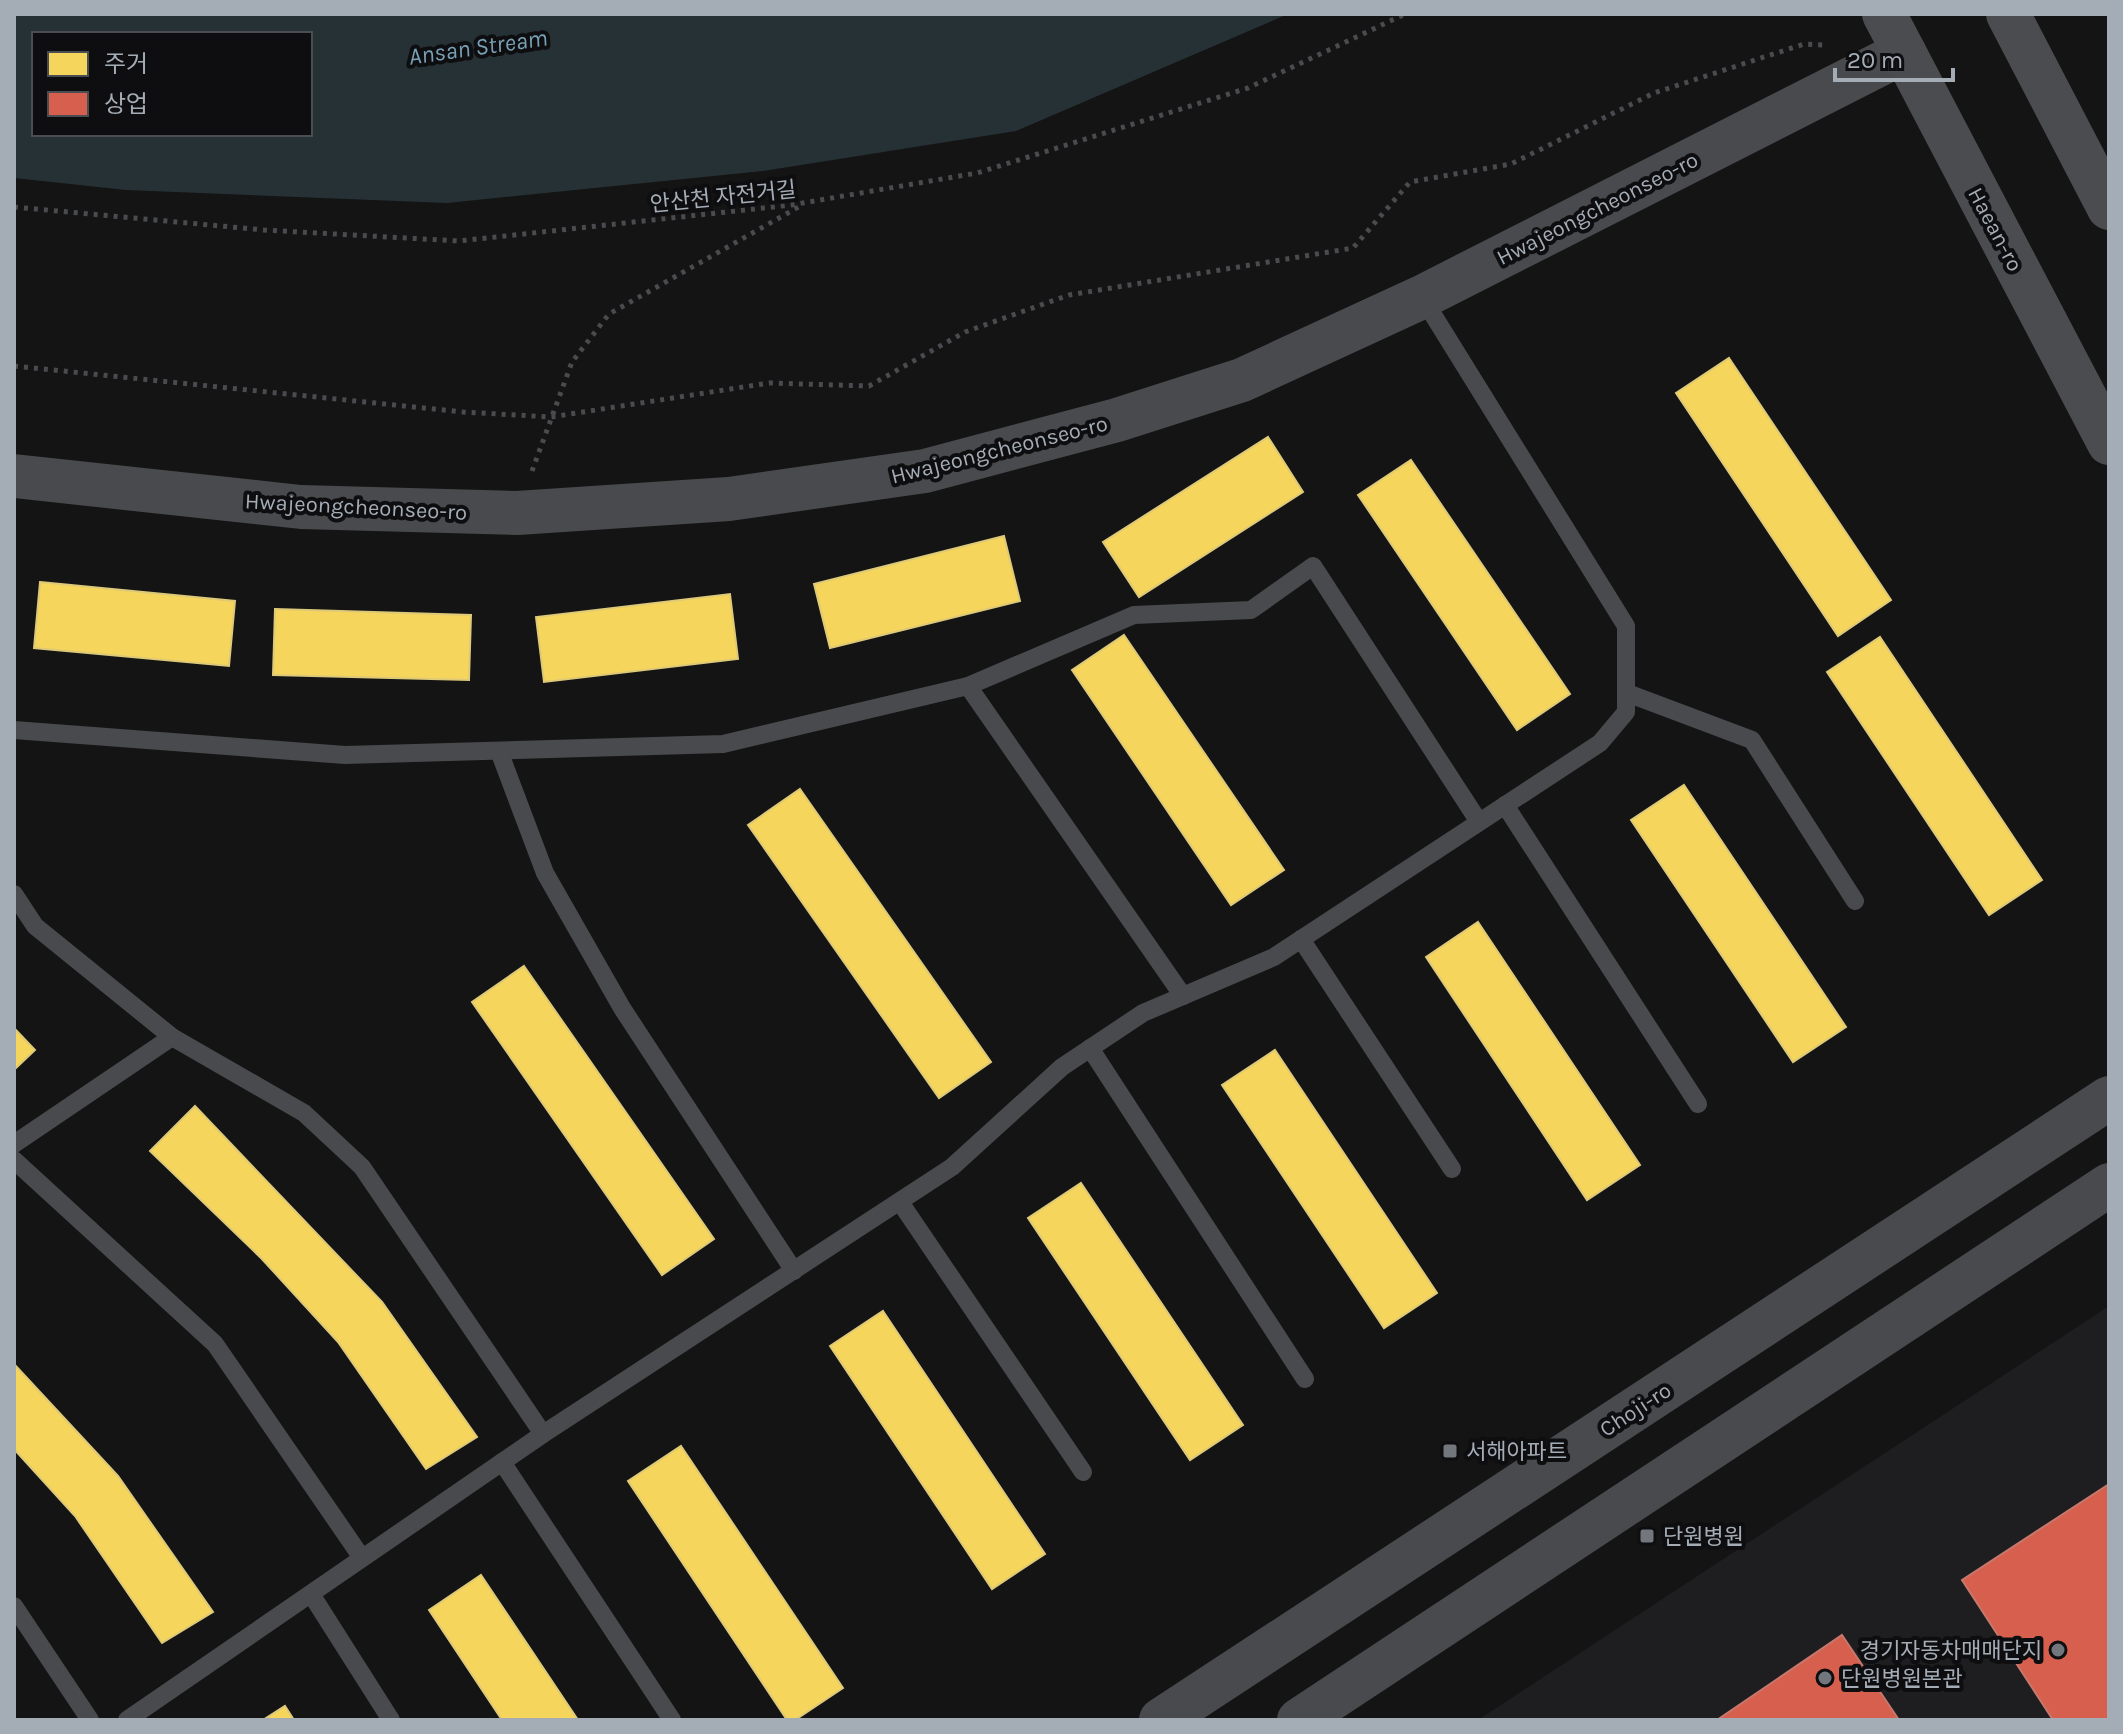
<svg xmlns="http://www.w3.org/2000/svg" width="2123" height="1734" viewBox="0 0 2123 1734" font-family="Karla,'Noto Sans KR',sans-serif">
<rect width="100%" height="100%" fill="#141414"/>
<path fill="#1e1e20" d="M2109 1306V1720H1478Z"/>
<path fill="#263136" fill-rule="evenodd" d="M14 14H1288L1016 131 763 171 447 203 126 190 14 178ZM34 34H310V134H34Z"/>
<g fill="#f6d55c" stroke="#ddc977" stroke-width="2">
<path d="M1729 358 1891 600 1838 636 1676 393Z"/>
<path d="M1268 437 1303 492 1139 597 1103 542Z"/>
<path d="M1411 460 1570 694 1517 730 1358 495Z"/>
<path d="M1004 536 1020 601 830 648 814 584Z"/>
<path d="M40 582 235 601 229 666 34 648Z"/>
<path d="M730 594 738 659 544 682 536 617Z"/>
<path d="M275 609 471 615 469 680 273 675Z"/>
<path d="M1124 635 1284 870 1231 905 1072 670Z"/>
<path d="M1880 637 2042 880 1989 915 1827 672Z"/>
<path d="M1684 785 1846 1027 1793 1062 1631 820Z"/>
<path d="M800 789 991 1062 939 1098 748 825Z"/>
<path d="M1478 922 1640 1165 1587 1200 1426 957Z"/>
<path d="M524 966 714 1239 662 1275 472 1002Z"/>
<path d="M14 1028 35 1050 14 1070Z"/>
<path d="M1275 1050 1437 1293 1384 1328 1222 1085Z"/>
<path d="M195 1106 382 1302 477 1437 426 1469 338 1342 261 1258 150 1151Z"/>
<path d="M1081 1183 1243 1425 1190 1460 1028 1218Z"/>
<path d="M883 1311 1045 1554 992 1589 830 1346Z"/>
<path d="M14 1364 118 1476 213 1612 162 1643 75 1516 14 1449Z"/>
<path d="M681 1446 843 1688 795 1720H787L628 1481Z"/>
<path d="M481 1575 578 1720H502L429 1610Z"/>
<path d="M285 1706 294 1720H263Z"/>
</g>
<g fill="#d6604d" stroke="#c7776c" stroke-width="2">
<path d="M2109 1484V1720H2053L1962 1580Z"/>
<path d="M1842 1635 1899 1720H1717Z"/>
</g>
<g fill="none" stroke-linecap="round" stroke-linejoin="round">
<g stroke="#4a4b4f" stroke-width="5" stroke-dasharray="4 6" stroke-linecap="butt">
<path d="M14 207 264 230 459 241 791 205 977 173 1248 88 1405 14"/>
<path d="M14 366 463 412 551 417 769 383 869 386 965 332 1069 295 1353 248 1410 182 1511 164 1654 93 1804 44 1823 45"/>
<path d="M532 471 572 362 609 314 802 205"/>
</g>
<g stroke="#484a4d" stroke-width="18">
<path d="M968 686 1134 615 1251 610 1313 566 1479 822"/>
<path d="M1627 693 1752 740 1855 901"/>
<path d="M14 730 345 755 723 744 968 686 1183 996"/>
<path d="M499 751 545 873 622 1008 794 1271"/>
<path d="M1505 805 1698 1104"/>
<path d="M14 894 35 926 172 1037 304 1113 362 1167 543 1434 952 1167 1062 1067 1143 1013 1274 957 1600 743 1626 712V626L1422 297"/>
<path d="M1301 939 1452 1169"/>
<path d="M1090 1048 1305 1379"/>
<path d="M14 1144 172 1037"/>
<path d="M14 1160 215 1344 362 1558"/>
<path d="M900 1202 1083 1472"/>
<path d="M502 1462 672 1720"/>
<path d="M311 1594 391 1720"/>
<path d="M14 1606 90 1720"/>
<path d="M127 1720 543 1434"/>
</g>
<g stroke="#484a4d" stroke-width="44">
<path d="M14 476 301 507 517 513 729 499 925 471 1117 420 1242 380 1422 297 1904 52"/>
<path d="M1161 1720 2109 1098"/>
<path d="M1299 1720 2109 1185"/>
</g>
<g stroke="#4a4c4f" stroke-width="44">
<path d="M1884 14 2109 443"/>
<path d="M2008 14 2109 208"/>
</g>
</g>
<g fill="#72777d" stroke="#0e0e10" stroke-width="3">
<rect x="1442" y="1443" width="16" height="16" rx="4"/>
<rect x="1639" y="1528" width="16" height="16" rx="4"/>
<circle cx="2058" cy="1650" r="8"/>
<circle cx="1825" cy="1678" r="8"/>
</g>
<g text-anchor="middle" stroke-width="8" stroke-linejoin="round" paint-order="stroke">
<g font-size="22" fill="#a4acb6" stroke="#0e0e10">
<text transform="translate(723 196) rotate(-6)" y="8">안산천 자전거길</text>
<text transform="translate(1597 208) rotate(-27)" y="8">Hwajeongcheonseo-ro</text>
<text transform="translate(1996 229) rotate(62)" y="8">Haean-ro</text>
<text transform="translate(999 449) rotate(-14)" y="8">Hwajeongcheonseo-ro</text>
<text transform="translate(356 506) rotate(3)" y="8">Hwajeongcheonseo-ro</text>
<text transform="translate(1635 1409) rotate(-33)" y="8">Choji-ro</text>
</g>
<g font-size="22" fill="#a4acb6" stroke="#0e0e10" text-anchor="start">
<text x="1466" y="1459">서해아파트</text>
<text x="1663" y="1544">단원병원</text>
<text x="2042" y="1658" text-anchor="end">경기자동차매매단지</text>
<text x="1841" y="1686">단원병원본관</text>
</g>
<g font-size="24" font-style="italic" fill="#78a0b4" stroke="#0e0e10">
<text transform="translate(478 47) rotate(-8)" y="8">Ansan Stream</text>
</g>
</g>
<rect width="2123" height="1734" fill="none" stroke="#a4acb6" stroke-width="32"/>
<rect x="32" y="32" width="280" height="104" fill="#0e0e10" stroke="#4a4d52" stroke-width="2"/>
<rect x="48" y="52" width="40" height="24" fill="#f6d55c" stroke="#4a4d52" stroke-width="2"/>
<text x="104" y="72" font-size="24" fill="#a4acb6">주거</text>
<rect x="48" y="92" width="40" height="24" fill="#d6604d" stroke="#4a4d52" stroke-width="2"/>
<text x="104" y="112" font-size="24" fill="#a4acb6">상업</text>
<path d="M1835 68v12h118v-12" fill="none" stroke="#a4acb6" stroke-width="4"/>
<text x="1847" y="68" font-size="24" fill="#a4acb6" stroke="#0e0e10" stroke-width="6" paint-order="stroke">20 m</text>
</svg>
